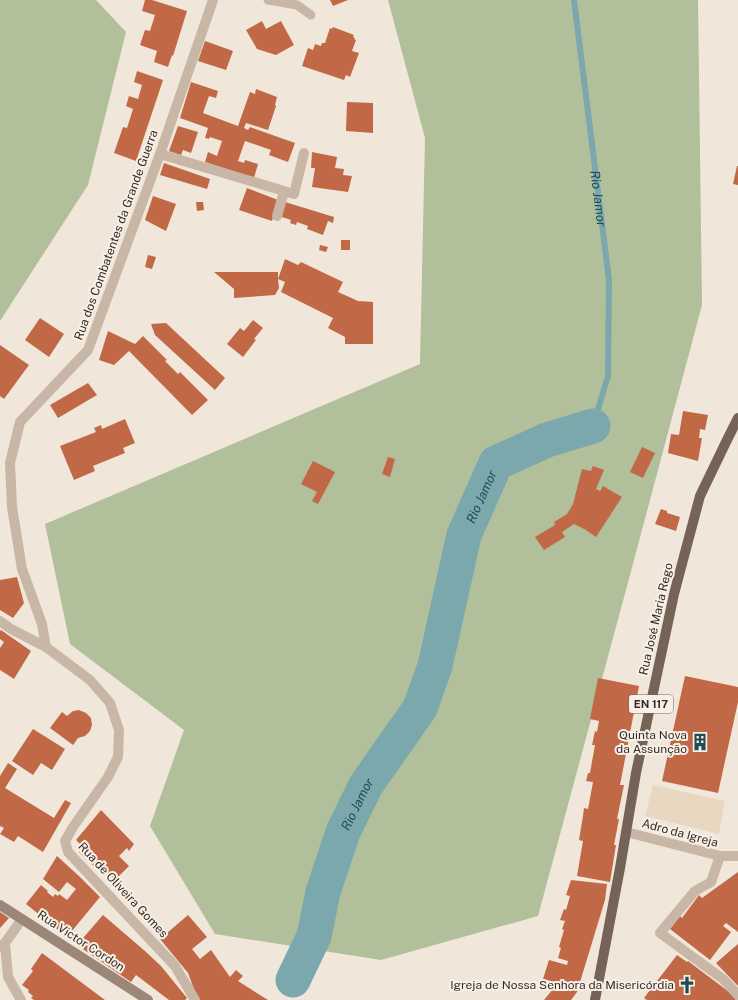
<svg xmlns="http://www.w3.org/2000/svg" width="738" height="1000" viewBox="0 0 738 1000" font-family="'Public Sans',sans-serif">
<rect width="100%" height="100%" fill="#f0e7da"/>
<g fill="#b1bf9a">
<path d="M0 0H96L126 32 88 185 0 321Z"/>
<path d="M388 0H698L702 305 630 575 538 916 381 960 215 934 150 826 184 730 70 644 45 524 420 364 425 138Z"/>
</g>
<path fill="#e8d8c1" d="M653 785 725 801 719 834 645 816Z"/>
<g fill="none" stroke-linecap="round" stroke-linejoin="round">
<path stroke="#7aa8ac" stroke-width="6" id="s1" d="M574 0 609 280 608 376 593 426"/>
<path stroke="#7aa8ac" stroke-width="35" id="s2" d="M293 980 314 936 323 892 343 832 366 785 420 708 435 666 464 535 496 463 547 440 593 426"/>
</g>
<g fill="#c16946">
<path d="M145 0H152L187 11 173 56 172 55 168 67 154 62 157 51 140 45 145 30 150 31 155 15 142 11Z"/>
<path d="M330 0H348L333 6Z"/>
<path d="M262 21 266 29 281 21 294 45 276 55 257 49 246 30Z"/>
<path d="M333 27 354 35 353 37 355 38 354 39 356 40 352 51 359 53 350 77 346 75 344 80 302 66 308 48 313 50 315 44 321 46 322 43H325L330 28 332 29Z"/>
<path d="M205 41 233 51 226 70 198 61Z"/>
<path d="M137 71 163 80 136 161 114 153 123 127 127 128 133 109 126 106 129 96 138 99 142 85 134 82Z"/>
<path d="M191 82 218 91 216 98 209 96 203 113 238 126 250 92 255 94 256 89 277 97 275 105 276 106 268 130 246 123 244 128 248 130 250 127 295 143 288 162 269 155 271 150 245 141 238 161 244 163 245 160 258 164 254 178 205 162 208 152 217 156 222 141 210 137 209 139 205 138 208 128 180 118Z"/>
<path d="M347 102 373 103V133L346 131Z"/>
<path d="M178 126 198 132 191 153 183 150 181 155 169 151Z"/>
<path d="M312 152 337 157 335 168 344 169 343 175 352 176 348 192 312 187 315 168H311Z"/>
<path d="M164 163 210 179 207 189 160 175Z"/>
<path d="M737 166H738V185L733 184Z"/>
<path d="M247 188 278 200 272 221 239 210Z"/>
<path d="M153 196 176 204 166 231 145 220Z"/>
<path d="M196 202H203L204 210 197 211Z"/>
<path d="M285 202 334 217 333 223 328 221 323 235 307 229 308 226 297 222 296 225 290 223 291 220 279 216Z"/>
<rect x="341" y="240" width="9" height="10"/>
<path d="M320 245 328 247 326 252 319 250Z"/>
<path d="M148 255 156 257 152 269 145 267Z"/>
<path d="M285 259 298 265 301 262 343 282 338 292 358 301 373 302V344H345V337L328 328 333 318 281 292 285 282 278 279 279 288 275 295 234 298V289L214 272H278V279Z"/>
<path d="M40 318 64 334 49 357 25 340Z"/>
<path d="M253 320 263 328 254 339 256 340 243 357 227 344 240 328 244 331Z"/>
<path d="M166 323 225 378 215 390 155 335 151 324Z"/>
<path d="M108 331 135 344 143 336 167 360 165 361 178 374 180 372 208 400 192 415 129 351 114 365 99 360Z"/>
<path d="M0 345 29 365 4 399 0 396Z"/>
<path d="M88 383 97 395 58 418 50 405Z"/>
<path d="M683 411 708 415 705 430 700 429 699 438H702L698 461 668 453 671 434 679 435Z"/>
<path d="M125 419 135 443 123 448 125 453 93 466 95 471 74 480 60 446 96 432 94 428 101 425 102 429Z"/>
<path d="M642 447 655 453 643 478 630 472Z"/>
<path d="M388 457 395 459 390 477 382 474Z"/>
<path d="M313 461 335 472 318 504 312 501 317 492 301 484Z"/>
<path d="M593 466 604 470 596 489 600 491 603 486 622 497 596 537 586 530 574 524 562 532 565 537 544 550 535 537 555 525 554 522 567 514 573 504 582 469 591 471Z"/>
<path d="M661 509 667 511V513L680 517 676 531 655 524Z"/>
<path d="M17 577 24 603 13 618 0 610V580Z"/>
<path d="M1 630 31 651 14 679 0 670V648L4 642 0 639V631Z"/>
<path d="M685 676 738 687V702L718 793 662 781Z"/>
<path d="M598 678 639 686 620 785H624L617 819H619L614 845H616L610 882 577 876 583 841 579 840 583 816 584 808 588 809 593 782 586 781 588 773H590L595 745H592L595 731 597 732 599 721 590 719Z"/>
<path d="M79 710 86 713 91 718 92 725 90 731 85 736 78 738 73 745 50 728 62 712 67 716 73 711Z"/>
<path d="M33 729 65 749 52 770 41 763 33 775 12 761Z"/>
<path d="M8 763 17 769 5 788 54 818 65 800 71 803 43 852 18 836 14 842 0 834 4 828 0 826V776Z"/>
<path d="M101 810 134 844 129 851 127 848 119 856 129 866 115 880 102 868 99 871 79 852 84 848 76 840Z"/>
<path d="M57 856 80 877 100 897 67 937 26 904 41 885 48 891 47 892 53 897 55 894 58 896 59 894 67 900 76 889 67 882 59 892 43 879Z"/>
<path d="M738 872V932L726 923 723 926 731 932 710 960 670 929 680 916 682 918 699 895 702 898Z"/>
<path d="M571 880 607 884 605 900 577 992 571 1000H544L558 983 543 979 549 960 567 965 568 961 558 958 561 948 559 947 564 930 562 929 565 921 560 920 564 909 566 910 570 896 566 895Z"/>
<path d="M0 912 9 918 0 928Z"/>
<path d="M103 915 145 951 161 966 187 998 185 1000H169L136 975 131 982 77 945Z"/>
<path d="M188 915 207 937 192 949 200 959 211 950 230 977 236 970 243 976 238 981 268 1000H198L188 973 160 939Z"/>
<path d="M738 944V986L716 963Z"/>
<path d="M42 953 105 1000H34L31 998 33 996 28 992 29 990 22 985 33 971 31 969Z"/>
<path d="M677 955 687 962 688 961 737 998 735 1000H647L644 998Z"/>
</g>
<g fill="none" stroke-linecap="round" stroke-linejoin="round">
<path stroke="#c8b7a6" stroke-width="9" d="M268 0 297 5 311 15"/>
<g stroke="#c8b7a6" stroke-width="10">
<path d="M160 154 294 194 304 153"/>
<path d="M277 216 284 192"/>
<path d="M0 621 11 629 46 647 90 680 110 703 119 730 118 757 108 777 73 827 65 841 68 852 175 966 195 1000"/>
<path d="M46 647 42 624 22 569 12 507 10 463 20 422 88 350 160 154 213 0"/>
<path d="M626 832 720 856 711 882 695 891 660 933 723 979 738 995"/>
<path d="M720 856H738"/>
<path d="M5 943 8 977 21 1000"/>
<path d="M0 947 5 943 22 919"/>
</g>
<path stroke="#9b8678" stroke-width="10" d="M0 905 148 1000"/>
<path stroke="#766358" stroke-width="10" d="M595 1000 620 868 636 773 674 594 700 496 726 442 738 418"/>
</g>
<defs>
<g id="building-bare" transform="scale(1.38)"><path d="M-4-6H4V6H1V3H-1V6H-4ZM-2.5-4.3h1.7v1.8h-1.7ZM.8-4.3h1.7v1.8H.8ZM-2.5-1h1.7V.8h-1.7ZM.8-1h1.7V.8H.8Z" fill="#1e4e54" stroke="#f8f0e6" stroke-width="2.5" paint-order="stroke"/></g>
<g id="church-bare" transform="scale(1.38)"><path d="M-1.2-6h2.4v3.5h3.3v2.4h-3.3V6h-2.4V-.1h-3.3v-2.4h3.3Z" fill="#1e4e54" stroke="#f8f0e6" stroke-width="2.5" paint-order="stroke"/></g>
</defs>
<g fill-rule="evenodd">
<use href="#building-bare" x="700" y="742"/>
<use href="#church-bare" x="687" y="985"/>
</g>
<g text-anchor="middle" stroke-width="4" stroke-linejoin="round" paint-order="stroke">
<rect fill="#f8f0e6" stroke="#6f6760" stroke-width="1" x="629" y="695" width="44" height="18" rx="3"/>
<g font-size="11" font-weight="bold" fill="#342c27">
<text x="651" y="708">EN 117</text>
</g>
<g font-size="12" fill="#342c27" stroke="#f8f0e6">
<text transform="translate(116 235) rotate(-70)" y="4">Rua dos Combatentes da Grande Guerra</text>
<text transform="translate(656 619) rotate(-77)" y="4">Rua José Maria Rego</text>
<text transform="translate(680 833) rotate(15)" y="4">Adro da Igreja</text>
<text transform="translate(123 890) rotate(47)" y="4">Rua de Oliveira Gomes</text>
<text transform="translate(81 941) rotate(33)" y="4">Rua Victor Cordon</text>
</g>
<g font-size="12" fill="#342c27" stroke="#f8f0e6" text-anchor="end">
<text x="687" y="739">Quinta Nova<tspan x="687" dy="14">da Assunção</tspan></text>
<text x="674" y="989">Igreja de Nossa Senhora da Misericórdia</text>
</g>
<g font-size="13" font-style="italic" fill="#1e4e54" stroke="#f8f0e6">
<text dy="5" stroke="none"><textPath href="#s1" startOffset="200">Rio Jamor</textPath></text>
<text dy="5" stroke="none"><textPath href="#s2" startOffset="524">Rio Jamor</textPath></text>
<text dy="5" stroke="none"><textPath href="#s2" startOffset="188">Rio Jamor</textPath></text>
</g>
</g>
</svg>
